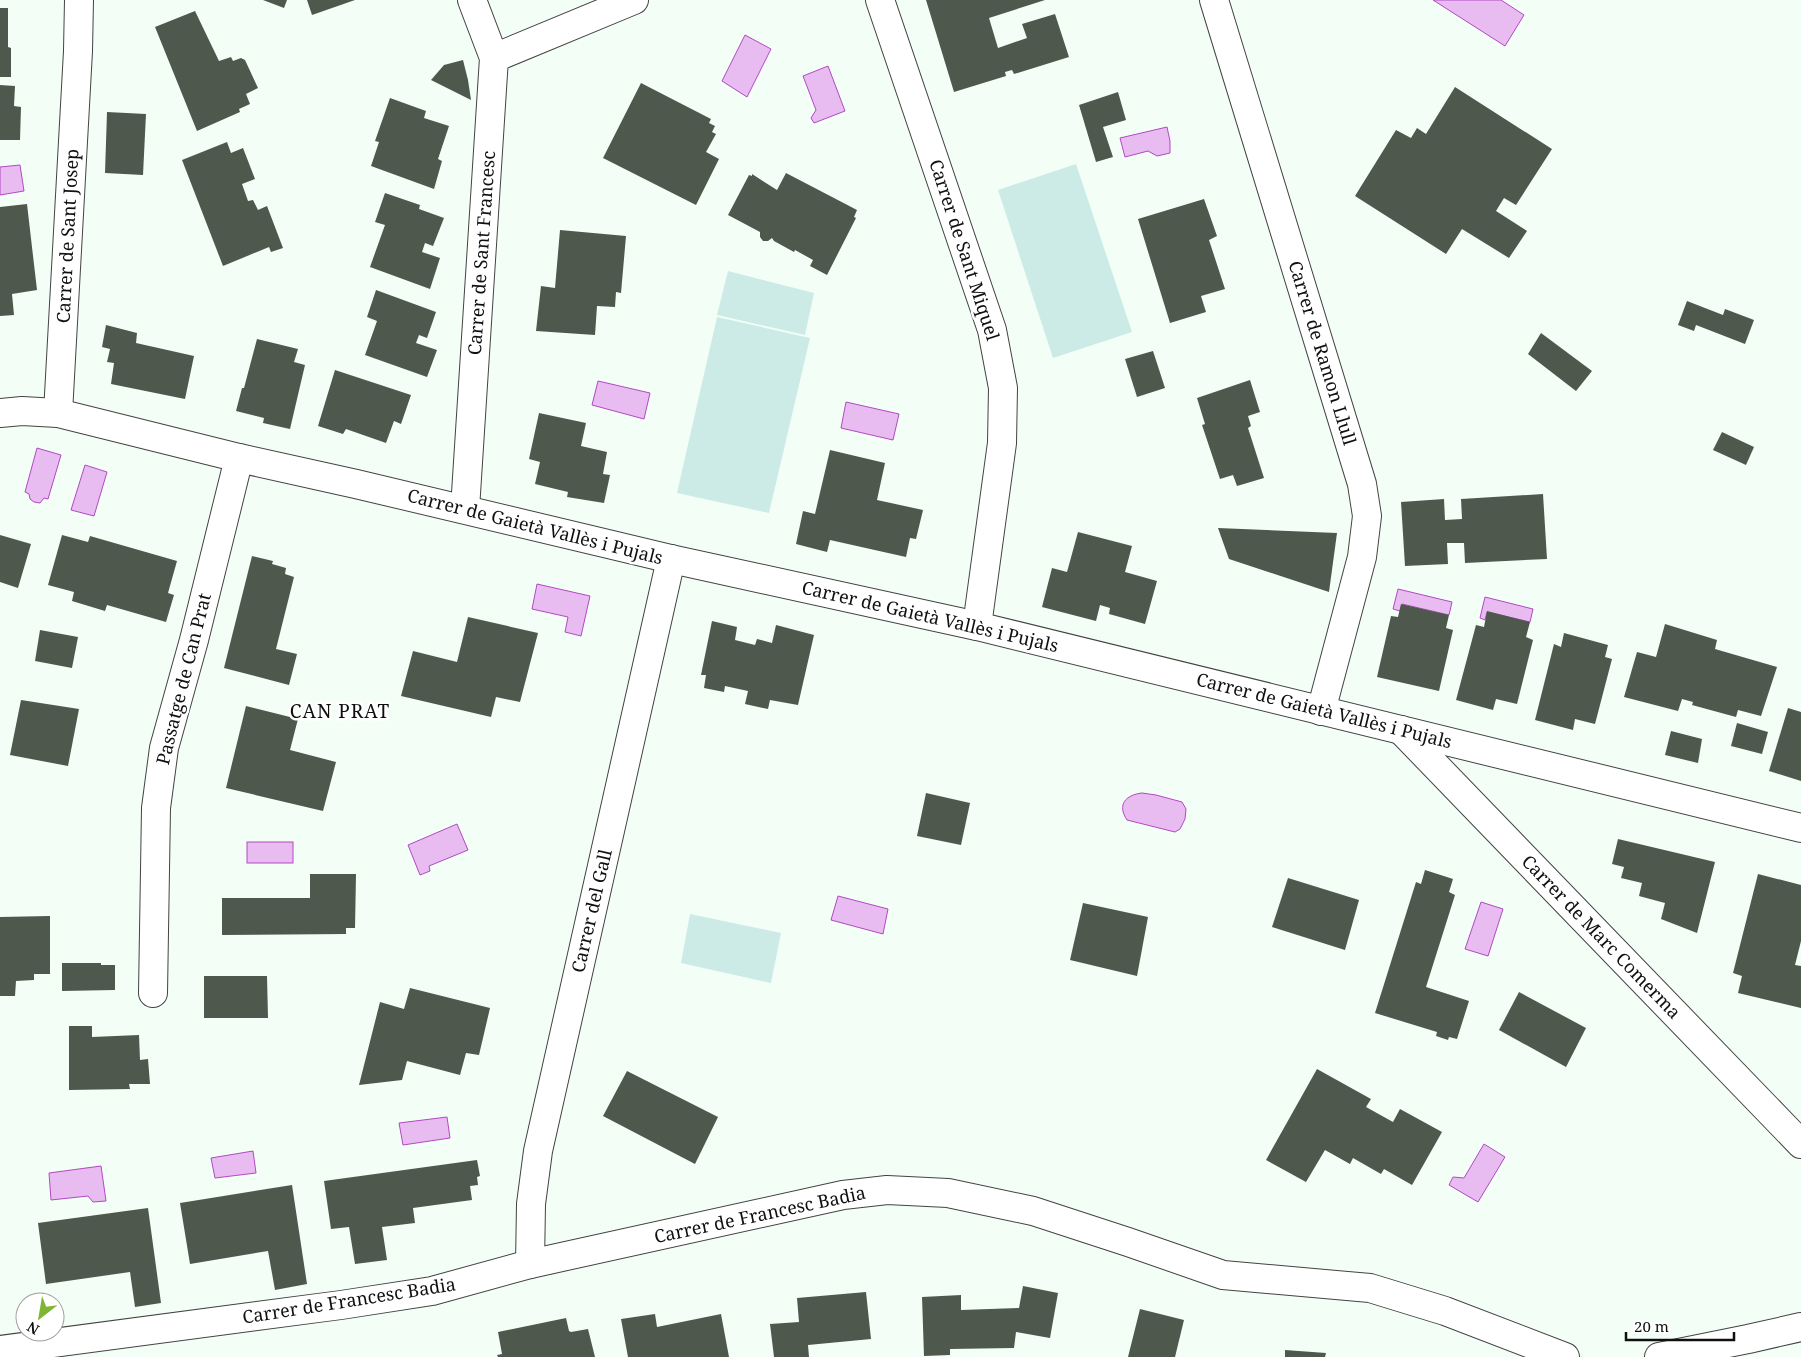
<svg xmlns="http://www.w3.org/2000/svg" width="1801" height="1357" viewBox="0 0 1801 1357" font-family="'Noto Serif',serif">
<rect width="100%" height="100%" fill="#f3fef6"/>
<g fill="#cdebe6">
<path d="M1076 164 1132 332 1053 358 998 190Z"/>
<path d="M728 271 814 293 805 335 717 315Z"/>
<path d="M717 317 810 338 769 513 677 493Z"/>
<path d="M690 914 781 933 771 983 681 963Z"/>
</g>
<g fill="#e9bcf1" stroke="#b249c2">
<path d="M1433 0H1501L1524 15 1505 46Z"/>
<path d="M745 35 771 49 747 97 722 81Z"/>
<path d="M828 66 845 111 814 123 811 118 816 110 803 76Z"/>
<path d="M1167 127 1170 141V153L1157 156 1148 151 1125 157 1120 138Z"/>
<path d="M20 165 24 191 0 195V167Z"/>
<path d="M598 381 650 393 644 419 592 405Z"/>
<path d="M846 402 899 414 893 440 841 428Z"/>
<path d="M37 448 61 455 48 499 44 498 40 503 34 502 30 499 29 494 25 492Z"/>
<path d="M85 465 107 472 94 516 71 510Z"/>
<path d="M537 584 590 596 581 636 565 632 568 617 532 609Z"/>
<path d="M1398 589 1452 602 1449 615 1402 604 1400 611 1393 609Z"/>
<path d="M1485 597 1533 609 1530 622 1487 612 1485 620 1480 618Z"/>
<path d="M1142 793 1156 795 1182 802 1186 809 1185 819 1180 829 1175 832 1127 820C1117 805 1125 795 1142 793Z"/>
<path d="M457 824 468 850 429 866 430 871 420 875 408 845Z"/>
<rect x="247" y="842" width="46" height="21"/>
<path d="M838 896 888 909 883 934 831 920Z"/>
<path d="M1481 902 1503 909 1488 956 1465 949Z"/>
<path d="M447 1117 450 1138 403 1145 399 1123Z"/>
<path d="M1484 1144 1505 1157 1478 1202 1449 1185 1453 1177 1464 1178Z"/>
<path d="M253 1151 256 1173 215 1178 211 1158Z"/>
<path d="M101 1166 106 1201 93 1202 88 1196 51 1200 49 1173Z"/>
</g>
<g fill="#4e584d">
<path d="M263 0H287L284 8Z"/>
<path d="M307 0H355L312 15Z"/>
<path d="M926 0H1045L989 18 998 48 1027 38 1022 24 1055 14 1069 57 1014 74 1012 70 1005 72 1006 76 954 92Z"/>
<path d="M0 8H8V47L11 48V77H0Z"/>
<path d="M195 11 219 61 231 57 233 61 241 58 245 60 258 88 246 94 250 104 239 109 240 112 197 131 155 27Z"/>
<path d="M463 60 468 80 471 100 431 80 444 65Z"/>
<path d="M641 83 711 119 709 123 715 126 712 132 716 134 706 152 719 159 696 205 603 158Z"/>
<path d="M0 85 15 86 14 106 21 107 20 140H0Z"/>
<path d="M1455 87 1552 149 1516 205 1504 198 1496 211 1527 231 1509 258 1462 229 1446 254 1355 196 1396 130 1411 138 1417 128 1426 134Z"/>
<path d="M1118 92 1126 120 1103 127 1113 157 1096 162 1079 105Z"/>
<path d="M390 98 426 111 424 118 449 126 438 159 442 161 434 189 371 166 379 142 375 141Z"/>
<path d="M107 112 146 114 143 175 105 173Z"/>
<path d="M227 142 231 153 243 148 255 179 242 184 248 201 253 200 258 210 267 206 283 248 271 252 269 247 223 266 182 160Z"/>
<path d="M786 173 857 210 854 217 856 218 827 275 810 266 813 260 795 250 794 252 774 241 772 238 768 241H763L760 237V232L728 215 749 175 752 176V174L777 190Z"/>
<path d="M385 193 420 205 419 209 444 218 433 246 425 243 422 252 440 258 430 289 370 267 385 225 375 222Z"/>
<path d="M1204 199 1217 236 1209 240 1225 289 1201 296 1206 312 1170 323 1138 219Z"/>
<path d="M27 204 37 290 12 294 14 315 0 316V207Z"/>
<path d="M560 230 626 236 621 293 616 292 615 307 597 306 595 335 536 331 541 286 555 288Z"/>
<path d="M376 290 436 312 427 338 419 335 416 343 437 350 427 377 365 355 377 321 367 317Z"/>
<path d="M1687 301 1723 315 1725 309 1754 320 1745 344 1696 325 1694 331 1678 325Z"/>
<path d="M106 325 137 333 136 343 194 356 185 399 111 384 114 363 107 362 110 349 102 347Z"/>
<path d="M1541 333 1592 371 1576 391 1528 354Z"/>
<path d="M257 339 298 349 294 362 305 365 290 429 263 423 264 418 236 411 242 388H244Z"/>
<path d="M1153 351 1165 388 1137 397 1125 359Z"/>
<path d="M335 370 411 395 401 424 394 421 386 443 346 429 343 434 318 426Z"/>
<path d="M1250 380 1260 412 1248 416 1251 426 1248 428 1264 478 1237 486 1233 475 1220 479 1202 425 1205 424 1197 398Z"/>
<path d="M539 413 586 423 581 446 607 452 603 474 610 475 604 503 567 497 568 492 535 484 540 462 529 459Z"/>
<path d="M1722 432 1754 447 1746 465 1713 450Z"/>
<path d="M830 450 885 463 877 500 923 510 916 539 910 538 906 557 830 540 827 552 796 544 803 511 815 514Z"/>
<path d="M1543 494 1547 559 1465 563 1464 543H1447L1448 564 1405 566 1401 502 1444 499 1445 520 1462 519 1461 499Z"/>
<path d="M1218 528 1337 533 1329 592 1229 559Z"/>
<path d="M1078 532 1132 546 1125 572 1157 581 1145 624 1109 614 1110 608 1100 605 1096 621 1042 607 1052 568 1067 572Z"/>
<path d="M0 535 31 544 18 588 0 582Z"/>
<path d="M62 535 88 542 90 536 177 561 168 593 174 595 166 622 107 605 105 611 72 601 74 592 48 585Z"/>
<path d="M252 556 273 561 272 564 286 568 285 574 294 577 276 649 297 654 289 685 224 668Z"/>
<path d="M1401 604 1449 615 1446 628 1453 630 1439 691 1377 677 1391 616 1398 617Z"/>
<path d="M1487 611 1530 622 1526 637 1533 640 1517 704 1496 699 1493 710 1456 700 1476 625 1484 627Z"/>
<path d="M468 617 538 633 520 702 496 697 491 717 401 696 413 651 457 662Z"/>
<path d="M712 621 737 627 735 640 755 645 757 639 772 643 776 625 814 635 798 705 770 700 768 709 745 704 748 691 725 686 724 692 704 688 706 675H701Z"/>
<path d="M1665 624 1717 640 1715 649 1777 667 1761 716 1738 710 1736 717 1692 705 1693 702 1682 699 1678 711 1624 697 1637 652 1656 657Z"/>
<path d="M40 630 78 637 72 668 35 661Z"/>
<path d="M1564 633 1608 645 1605 657 1612 659 1595 724 1575 719 1573 730 1535 720 1554 644 1561 647Z"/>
<path d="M21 700 79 709 68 766 10 755Z"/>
<path d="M246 706 298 719 290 750 336 762 323 811 226 788Z"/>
<path d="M1788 708 1801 712V781L1769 771Z"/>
<path d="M1737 723 1768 732 1762 754 1731 746Z"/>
<path d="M1671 731 1702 739 1698 763 1665 755Z"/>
<path d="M926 793 970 803 961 845 917 836Z"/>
<path d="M1618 839 1715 862 1697 933 1661 919 1665 903 1639 896 1642 883 1621 878 1624 867 1612 864Z"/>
<path d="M1425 870 1453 879 1449 892 1455 895 1426 987 1469 1001 1457 1039 1449 1037 1448 1040 1436 1036 1437 1032 1375 1013 1416 882 1421 884Z"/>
<path d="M310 874H356L355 928H346V934L222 935V898H310Z"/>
<path d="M1758 874 1801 885V941L1795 965 1801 966V1008L1738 993 1742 976 1733 973Z"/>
<path d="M1288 878 1359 900 1345 950 1272 927Z"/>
<path d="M1083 903 1148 917 1137 976 1070 960Z"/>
<path d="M50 916V974H34V980L16 981 15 996H0V917Z"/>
<path d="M62 963H101V965H115V990L62 991Z"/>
<path d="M204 976H267L268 1018H204Z"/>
<path d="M410 988 490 1008 479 1055 466 1053 460 1075 407 1061 402 1080 359 1085 380 1002 404 1009Z"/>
<path d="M1519 992 1586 1028 1566 1067 1499 1030Z"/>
<path d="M69 1026H92V1037L139 1035 140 1060 148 1059 150 1084H129L130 1089 69 1090Z"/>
<path d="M1317 1069 1371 1099 1366 1107 1393 1122 1400 1109 1442 1132 1412 1185 1384 1169 1381 1174 1353 1158 1350 1164 1325 1150 1306 1182 1266 1160Z"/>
<path d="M627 1071 718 1117 695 1164 603 1116Z"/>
<path d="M477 1160 480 1176 477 1177 478 1185 470 1186 472 1200 413 1208 415 1223 382 1227 387 1260 355 1264 349 1227 331 1229 324 1181Z"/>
<path d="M292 1185 307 1284 275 1290 268 1251 190 1264 180 1203Z"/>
<path d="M148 1208 161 1303 135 1307 130 1272 46 1284 38 1223Z"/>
<path d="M1023 1286 1058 1293 1050 1338 1016 1332 1014 1348 950 1349V1355L924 1356 922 1297 961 1295V1310L1019 1308Z"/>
<path d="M866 1292 871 1339 808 1345 809 1357H774L770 1324 799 1322 797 1298Z"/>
<path d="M1140 1309 1184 1320 1175 1357H1128Z"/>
<path d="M655 1314 657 1327 721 1314 729 1357H628L621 1319Z"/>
<path d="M566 1318 569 1331 571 1332 588 1329 595 1357H498L497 1355 502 1354 498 1332Z"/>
<path d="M1285 1350 1326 1353 1325 1357H1285Z"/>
</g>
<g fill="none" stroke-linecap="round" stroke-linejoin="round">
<g stroke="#434343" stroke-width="30">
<g id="street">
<path d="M880 0 992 330 1003 388 1002 443 977 626"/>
<path d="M1214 0 1362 484 1367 516 1362 557 1321 711"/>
<path d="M494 58 634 0"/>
<path d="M0 413 22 411 58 413 239 458 356 484 671 559 977 626 1801 828"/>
<path d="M58 413 78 51 79 0"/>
<path d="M465 509 494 58 472 0"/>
<path d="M1401 730 1801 1144"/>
<path d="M153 993 156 808 164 748 194 640 239 458"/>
<path d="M530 1264 531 1204 538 1151 671 559"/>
<path d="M0 1350 341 1305 432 1291 530 1264 843 1195 887 1190 948 1193 1033 1211 1128 1242 1223 1275 1370 1288 1445 1311 1565 1357"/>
<path d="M1659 1357 1748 1339 1801 1327"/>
</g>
</g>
<use href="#street" stroke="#fff" stroke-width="28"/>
</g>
<g text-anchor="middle" stroke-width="5" stroke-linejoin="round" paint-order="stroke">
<g font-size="18" fill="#101010" stroke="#fff">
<text transform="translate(68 236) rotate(-87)" y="6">Carrer de Sant Josep</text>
<text transform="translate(964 250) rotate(72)" y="6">Carrer de Sant Miquel</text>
<text transform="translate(482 253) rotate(-86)" y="6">Carrer de Sant Francesc</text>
<text transform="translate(1322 353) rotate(73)" y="6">Carrer de Ramon Llull</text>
<text transform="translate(535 527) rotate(14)" y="6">Carrer de Gaietà Vallès i Pujals</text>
<text transform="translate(930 617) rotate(13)" y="6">Carrer de Gaietà Vallès i Pujals</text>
<text transform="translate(184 679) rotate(-76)" y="6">Passatge de Can Prat</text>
<text transform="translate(1324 711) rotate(14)" y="6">Carrer de Gaietà Vallès i Pujals</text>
<text transform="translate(592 911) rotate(-77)" y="6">Carrer del Gall</text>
<text transform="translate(1601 937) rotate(46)" y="6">Carrer de Marc Comerma</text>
<text transform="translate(760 1215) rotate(-12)" y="6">Carrer de Francesc Badia</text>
<text transform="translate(349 1301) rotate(-9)" y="6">Carrer de Francesc Badia</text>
</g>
<g font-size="19" letter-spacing="1" fill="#101010" stroke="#fff">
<text x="340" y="718">CAN PRAT</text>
</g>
</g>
<g transform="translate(40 1317) rotate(211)"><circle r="24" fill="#ffffff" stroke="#9f9f9f"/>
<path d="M0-4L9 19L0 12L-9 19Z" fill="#7eb533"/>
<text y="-8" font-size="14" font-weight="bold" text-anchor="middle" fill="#101010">N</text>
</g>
<path d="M1626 1332v8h108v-8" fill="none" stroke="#101010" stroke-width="2.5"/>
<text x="1634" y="1332" font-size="15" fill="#101010" stroke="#ffffff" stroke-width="4" paint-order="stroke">20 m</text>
</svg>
